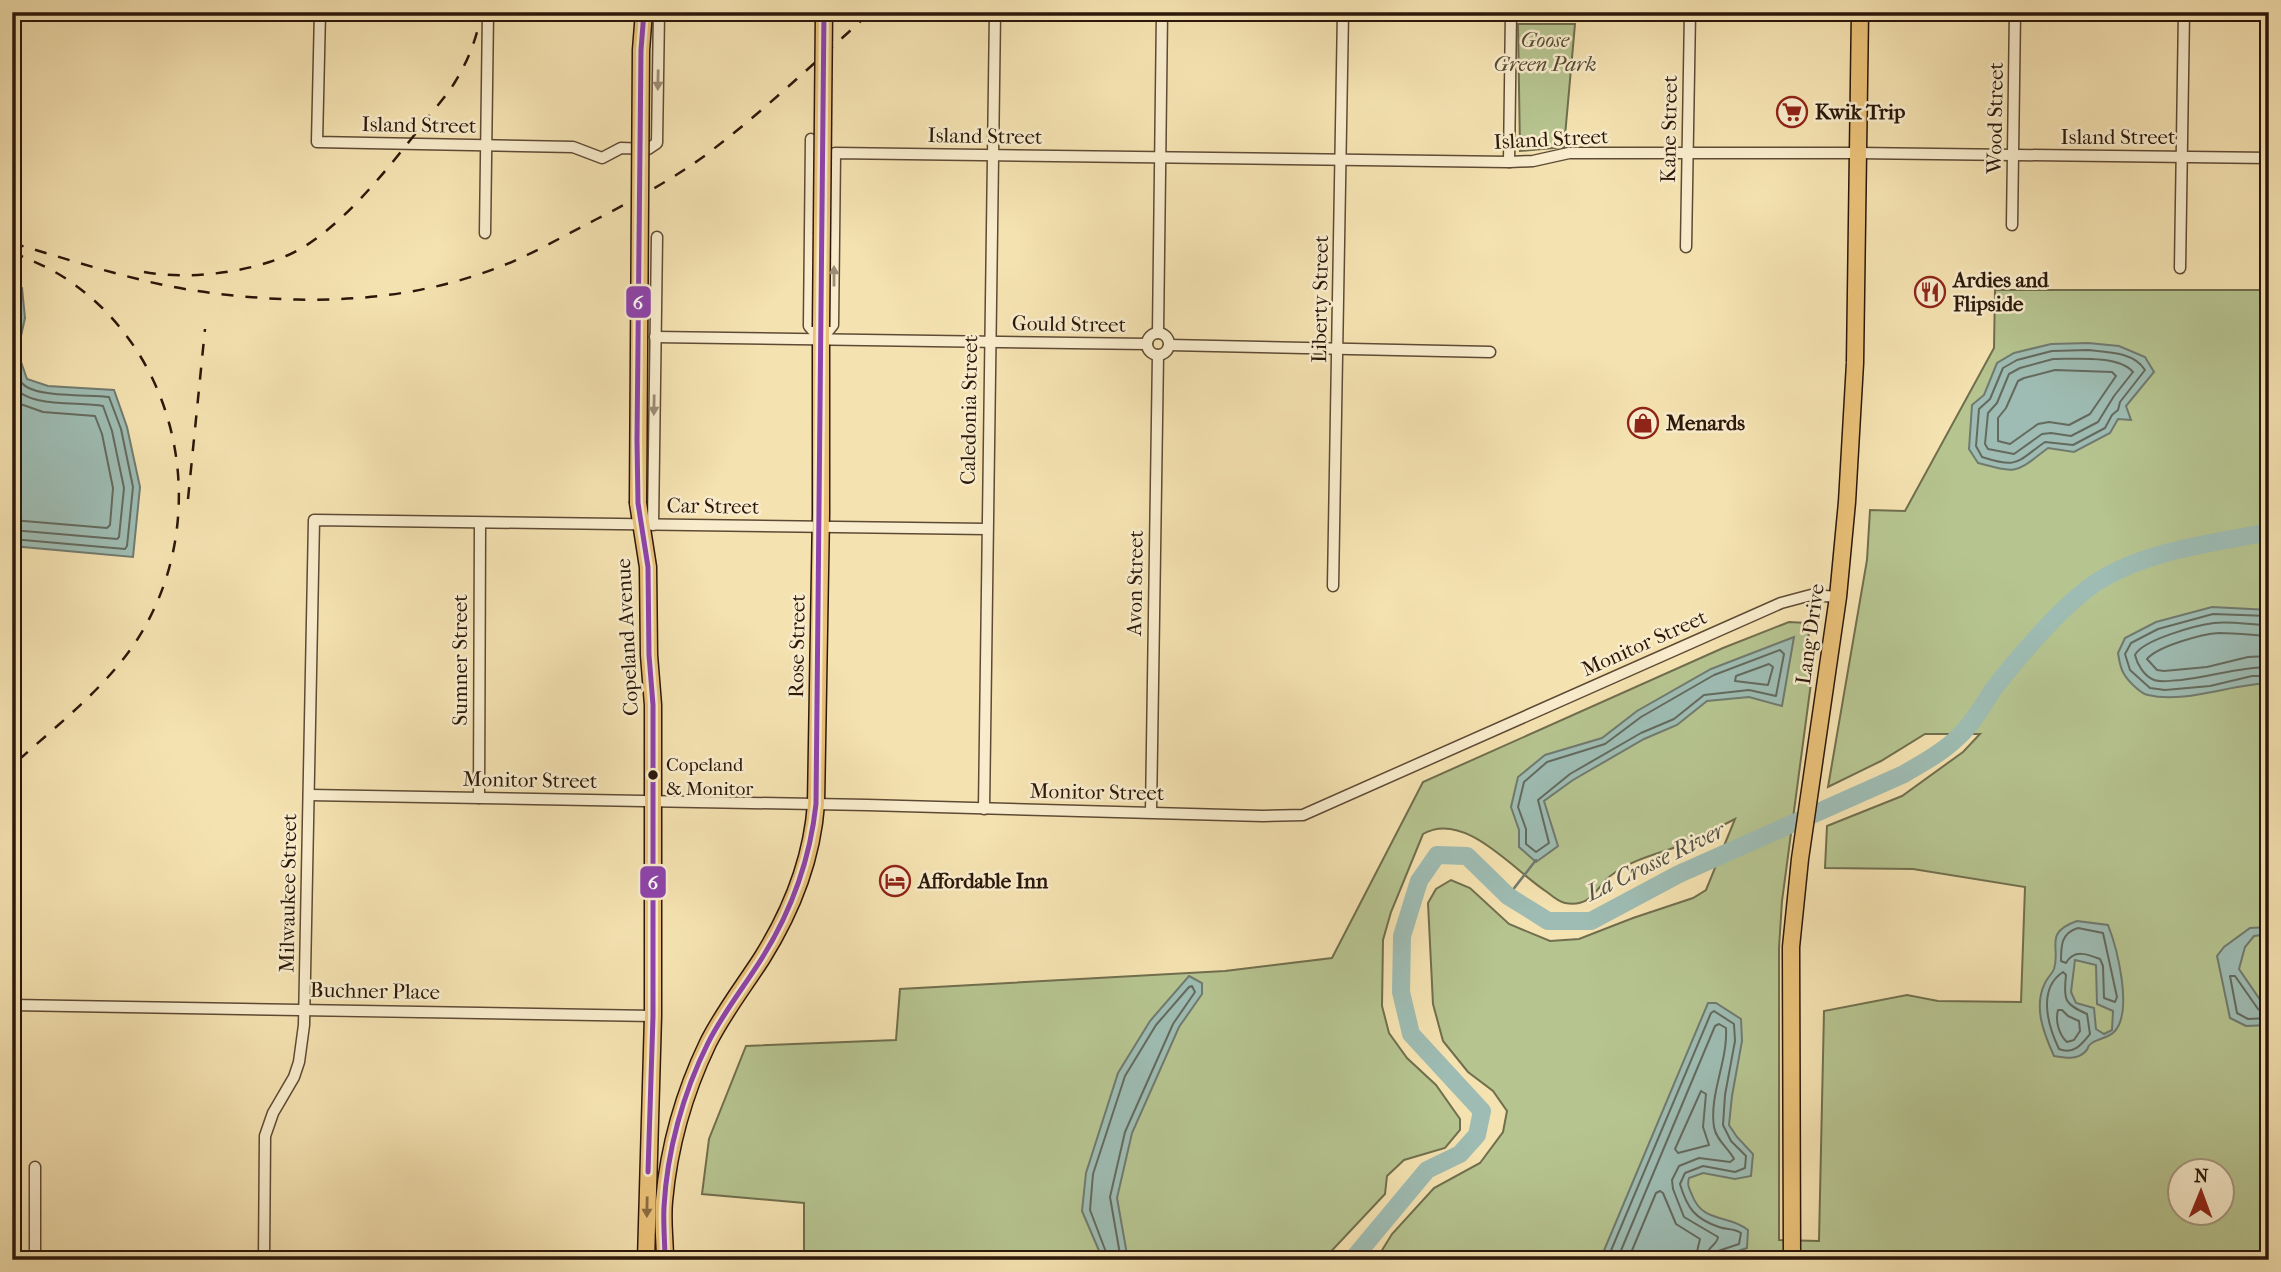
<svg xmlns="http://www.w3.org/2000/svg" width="2281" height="1272" viewBox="0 0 2281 1272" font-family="'IM FELL French Canon',serif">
<rect width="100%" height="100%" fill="#f5e2b1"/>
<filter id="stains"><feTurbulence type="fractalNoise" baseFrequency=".00286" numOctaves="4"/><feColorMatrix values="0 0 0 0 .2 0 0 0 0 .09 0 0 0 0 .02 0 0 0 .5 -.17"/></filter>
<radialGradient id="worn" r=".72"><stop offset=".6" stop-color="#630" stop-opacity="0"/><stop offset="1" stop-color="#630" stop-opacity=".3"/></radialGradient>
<g fill="#b6c490" stroke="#706e4d" stroke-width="2" fill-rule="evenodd">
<path d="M1518 24H1575L1564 147 1520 151Z"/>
<path d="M1995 290H2269V1260H1376L1392 1234 1434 1188 1480 1163 1503 1132 1507 1111 1493 1091 1468 1072 1443 1041 1433 1004 1428 903 1436 889 1451 880 1470 888 1509 924 1550 941 1579 939 1633 918 1693 898 1706 890 1735 819C1719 827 1703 836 1687 843 1662 853 1635 858 1613 874 1596 885 1594 908 1565 903 1559 902 1552 896 1547 892 1514 871 1465 810 1423 834L1391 912 1383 940 1382 1006 1389 1033 1407 1058 1436 1085 1460 1119V1130L1445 1148 1404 1160 1387 1176 1385 1194 1323 1260H804V1203L702 1194 709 1139 746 1046 896 1040 900 989 1225 971 1332 958 1423 782 1723 648 1789 622 1807 623 1813 668 1782 901 1779 948V1240L1819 1241 1824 1011 1907 995 1938 1001 2021 1002 2025 887 1913 869 1825 868 1827 826 1902 796 1963 752 1980 734H1925L1881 761 1828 787 1867 560 1870 510 1905 511 1994 348ZM2180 1170H2222V1212H2180Z"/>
</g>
<g fill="#9ebcb3" stroke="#707a6f" stroke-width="2" fill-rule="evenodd">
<path d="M12 279 22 288 25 318 21 336 20 359 27 379 48 386 114 390 127 427 140 487 133 557 12 546Z"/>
<path d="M2088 343 2119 346 2145 357 2154 372 2126 406 2131 420 2118 419 2110 433 2074 452 2048 448C2015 473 2019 474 1978 463L1969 449 1972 405 1984 395 1997 363 2014 353 2051 344Z"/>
<path d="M2212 607 2269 610V683C2232 684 2184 704 2148 695 2141 694 2128 681 2124 674 2120 668 2119 659 2118 653L2125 638 2156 622Z"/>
<path d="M1794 637 1782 706 1749 697 1707 701 1677 725 1644 739 1573 780 1544 801 1558 846 1536 862 1519 847V830L1511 807 1518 777 1545 755 1602 738 1637 711 1711 669Z"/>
<path d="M2077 921 2108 925C2117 948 2133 1010 2115 1031 2109 1038 2099 1038 2092 1043 2085 1048 2091 1046 2085 1052 2077 1060 2065 1058 2054 1056 2044 1034 2033 1007 2045 983 2047 978 2052 974 2054 969 2061 947 2043 933 2077 921ZM2075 960 2096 965 2097 1004 2113 1011 2112 1030 2104 1034 2096 1029 2094 1008 2076 1003 2071 992Z"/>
<path d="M2269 927V934L2254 936 2245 947 2239 969 2263 1004 2269 1002V1025L2246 1026 2230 1018 2217 956 2224 947 2250 928Z"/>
<path d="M1189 976 1202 983V994L1179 1027 1132 1133 1117 1198 1128 1260H1103L1082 1211 1086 1173 1118 1073 1150 1021Z"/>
<path d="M1708 1003H1716L1741 1019 1742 1041 1732 1096 1729 1125 1737 1137 1753 1154 1751 1176 1735 1179 1703 1173 1689 1178C1687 1185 1689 1188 1692 1195 1703 1224 1729 1214 1748 1230L1747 1248C1702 1266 1649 1260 1600 1260Z"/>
</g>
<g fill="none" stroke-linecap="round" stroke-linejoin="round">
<g stroke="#646a5e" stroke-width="2">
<path d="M12 288C25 303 11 339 13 359 14 365 17 374 20 380 28 399 90 394 109 397L121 429 133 487 127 546 125 549 12 539"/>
<path d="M2088 350C2108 352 2134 352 2145 370L2120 402 2118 410 2112 415 2105 428 2073 445 2045 442C2016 462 2019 469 1982 457L1976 446 1979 409 1990 399 2003 368 2017 360 2052 351Z"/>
<path d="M2053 359C2075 359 2119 355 2133 372L2114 396 2098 422 2071 436 2051 433 2042 434 2014 454 1988 449 1985 444 1988 413 1997 403 2009 374 2020 368Z"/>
<path d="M2055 370 2112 372 2116 376 2090 414 2069 425 2049 422 2038 424 2010 444 1998 441V418L2006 408 2018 381 2024 378Z"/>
<path d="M12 384C27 409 78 401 103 406L112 431 124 488 119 537 117 539 12 530"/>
<path d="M12 401 43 412 95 416 102 434 113 488 110 525 107 528 12 520"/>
<path d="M2269 616 2213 614 2158 629 2131 643 2125 654 2130 670 2150 688 2165 690 2210 686 2252 676H2269"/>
<path d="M2269 625C2251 625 2232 621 2214 623 2197 625 2142 640 2135 655 2137 664 2144 676 2154 680 2162 683 2173 680 2181 680 2211 677 2239 667 2269 667"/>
<path d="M2269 636C2252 635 2236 633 2219 633 2202 634 2158 646 2147 659L2157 670 2164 671 2207 667 2248 657 2269 656"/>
<path d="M1780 650 1784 654 1776 696 1749 690 1704 695 1674 719 1641 733 1570 774 1538 800 1549 843 1536 852 1526 844V829L1518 807 1524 782 1547 762 1605 744 1641 717 1714 675Z"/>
<path d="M1769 664 1773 667 1768 685 1735 681 1736 676Z"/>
<path d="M2078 928 2103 933 2117 997 2115 1002 2104 998 2103 966 2100 959C2087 954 2074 949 2066 963L2061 961C2061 946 2061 933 2078 928Z"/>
<path d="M2063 972 2066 975C2063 1001 2065 1004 2087 1014L2090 1034C2082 1044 2074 1055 2059 1049 2048 1026 2037 989 2063 972Z"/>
<path d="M2269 1009 2263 1011 2258 1009 2235 976H2230L2237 1013 2248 1019 2269 1018"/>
<path d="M2058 1010H2062L2068 1016 2079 1021 2080 1031 2074 1040 2067 1042C2059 1035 2055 1021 2058 1010Z"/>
<path d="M1701 1091 1706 1094 1703 1127 1709 1145 1678 1153 1675 1149Z"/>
<path d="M1109 1260 1090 1210 1093 1174 1125 1076 1156 1025 1189 987 1192 986 1195 992 1173 1024 1125 1132 1110 1197 1121 1260"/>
<path d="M1607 1260 1711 1013 1714 1011 1734 1024 1735 1041 1725 1095 1723 1125 1731 1141 1746 1156 1745 1168 1735 1172 1703 1166 1685 1173 1680 1184C1687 1208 1695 1219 1719 1227 1727 1230 1734 1228 1741 1233L1739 1244 1718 1251 1715 1260"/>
<path d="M1617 1260 1715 1026 1719 1024 1726 1028C1728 1061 1709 1094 1714 1127 1716 1140 1729 1149 1734 1159L1730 1162 1699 1158 1679 1166 1672 1180 1673 1189 1684 1217 1718 1237C1717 1246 1706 1246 1706 1260"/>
<path d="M1628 1260 1656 1193 1660 1191 1663 1193 1676 1224 1700 1239 1695 1260"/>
</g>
<path stroke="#707a6f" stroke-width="2.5" d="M1508 896 1536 860"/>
<path stroke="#9ebcb3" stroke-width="18" d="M1352 1260 1427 1170 1460 1154 1477 1135 1482 1111 1411 1034 1401 992 1402 936 1419 881 1437 855 1467 856 1508 896 1548 921H1591L1679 874 1904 774C1922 763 1942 753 1957 738 1973 724 1983 704 1995 687 2019 656 2067 600 2100 580 2149 550 2213 543 2269 532"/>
<g stroke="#5e4a34" stroke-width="13">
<g id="minor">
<path d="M320 12 317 142 573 147 602 158 621 148 648 149 657 143 659 12"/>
<path d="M811 139 809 326 821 340 833 325 835 153 1509 162 1533 161 1569 153H1857L2269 158"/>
<path d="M1509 162 1511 12"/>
<path d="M2012 225 2015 12"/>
<path d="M485 233 488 12"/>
<path d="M1686 247 1690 12"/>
<path d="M2180 268 2184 12"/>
<circle cx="1158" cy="344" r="11"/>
<path d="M1158 333 1162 12"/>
<path d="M655 337 1147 344"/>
<path d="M1169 345 1490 352"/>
<path d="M653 525 657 237"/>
<path d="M1333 586 1343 12"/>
<path d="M309 795 867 805 1263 816 1303 815 1781 603 1811 595 1838 597"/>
<path d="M479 798 480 523"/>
<path d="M984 809 995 12"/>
<path d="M1151 812 1158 355"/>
<path d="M12 1005 653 1016"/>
<path d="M35 1167V1260"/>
<path d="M264 1260 265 1136 273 1113 294 1077 299 1062 304 1025 314 520 986 529"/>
</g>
</g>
<g stroke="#2b170a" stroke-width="19">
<path id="primary" d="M1792 1260 1791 947 1800 859 1838 597 1847 502 1855 363 1860 12"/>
</g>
<g stroke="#2b170a" stroke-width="19">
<g id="trunk">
<path d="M638 503 648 567 649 655 653 705V1016L646 1260"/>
<path d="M665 1260C665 1240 662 1221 664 1201 669 1146 684 1093 708 1043 723 1013 744 986 762 958 792 910 812 860 816 804L821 513V327"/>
</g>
</g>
<use href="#minor" stroke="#f8eccc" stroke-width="10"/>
<use href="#primary" stroke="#eac178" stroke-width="16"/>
<use href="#trunk" stroke="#eac178" stroke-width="16"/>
<g stroke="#2b170a" stroke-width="2.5" stroke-dasharray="12 12" stroke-linecap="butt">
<path d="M12 243C78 262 144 285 212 293 306 305 404 303 494 269 527 257 558 239 589 223 628 203 667 183 703 157 762 113 816 61 871 12"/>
<path d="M12 252C30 260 48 267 65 278 178 352 210 507 147 623 116 681 60 722 12 766"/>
<path d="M144 272C187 280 245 273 286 256 337 235 389 167 423 124 433 110 446 97 455 82 468 61 478 36 481 12"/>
<path d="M188 499 205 329"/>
</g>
<g stroke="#2b170a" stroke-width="19" stroke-linecap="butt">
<g id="trunk-bridge">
<path d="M821 327 824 12"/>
<path d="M638 503 641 50 644 12"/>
</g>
</g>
<use href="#trunk-bridge" stroke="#eac178" stroke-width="16"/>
<g stroke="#f8eccc" stroke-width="10">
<g id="bus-1">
<path d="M644 12 641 50 637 440 638 503 648 567 649 655 653 705V1016L648 1172"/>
<path d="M665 1260C665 1242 663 1224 664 1207 667 1151 683 1093 708 1043 723 1013 744 987 762 958 792 910 810 860 816 804L824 12"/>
</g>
</g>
<use href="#bus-1" stroke="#8e44ad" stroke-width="5"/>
</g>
<defs><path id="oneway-solid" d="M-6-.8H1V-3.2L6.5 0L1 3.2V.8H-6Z" transform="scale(1.75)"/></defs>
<g fill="#9c8c75">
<use href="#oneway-solid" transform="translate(658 80) rotate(91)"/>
<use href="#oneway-solid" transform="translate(834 276) rotate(-90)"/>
<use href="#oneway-solid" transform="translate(654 405) rotate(91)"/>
</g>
<use fill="#8a6c41" href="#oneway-solid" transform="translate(647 1207) rotate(91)"/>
<defs>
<g id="supermarket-ring" transform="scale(1.575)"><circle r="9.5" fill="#f8eccc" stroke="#8f2418" stroke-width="1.5"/><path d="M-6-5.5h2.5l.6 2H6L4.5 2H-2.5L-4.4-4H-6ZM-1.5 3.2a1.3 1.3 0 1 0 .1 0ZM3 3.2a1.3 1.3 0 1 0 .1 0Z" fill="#8f2418"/></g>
<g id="restaurant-ring" transform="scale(1.575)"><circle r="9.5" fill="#f8eccc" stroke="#8f2418" stroke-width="1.5"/><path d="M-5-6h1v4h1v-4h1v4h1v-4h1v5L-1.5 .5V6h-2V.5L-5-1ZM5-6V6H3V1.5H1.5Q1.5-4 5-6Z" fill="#8f2418"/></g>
<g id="shop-ring" transform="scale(1.575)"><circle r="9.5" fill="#f8eccc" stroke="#8f2418" stroke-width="1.5"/><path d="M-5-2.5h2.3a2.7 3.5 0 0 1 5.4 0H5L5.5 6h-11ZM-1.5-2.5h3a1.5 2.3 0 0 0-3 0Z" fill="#8f2418"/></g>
<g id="hotel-ring" transform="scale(1.575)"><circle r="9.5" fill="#f8eccc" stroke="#8f2418" stroke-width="1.5"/><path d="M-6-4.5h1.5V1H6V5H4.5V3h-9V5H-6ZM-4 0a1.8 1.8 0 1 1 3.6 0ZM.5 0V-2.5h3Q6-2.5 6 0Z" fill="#8f2418"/></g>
</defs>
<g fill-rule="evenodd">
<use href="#supermarket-ring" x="1792" y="112"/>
<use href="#restaurant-ring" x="1930" y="292"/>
<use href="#shop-ring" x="1643" y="423"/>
<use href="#hotel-ring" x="895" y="881"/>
</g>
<circle fill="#2b170a" stroke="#f8eccc" stroke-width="2.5" cx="653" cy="775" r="6"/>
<g text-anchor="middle" stroke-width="5" stroke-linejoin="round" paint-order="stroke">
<g font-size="19" fill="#2b170a" stroke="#f8eccc" text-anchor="start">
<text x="666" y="771">Copeland<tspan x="666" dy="24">&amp; Monitor</tspan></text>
</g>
<g font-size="21" font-style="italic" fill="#554b32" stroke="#f8eccc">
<text x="1545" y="47">Goose<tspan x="1545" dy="24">Green Park</tspan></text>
</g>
<g font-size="21" font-weight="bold" fill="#2b170a" stroke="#f8eccc" text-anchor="start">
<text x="1815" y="119">Kwik Trip</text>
<text x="1953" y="287">Ardies and<tspan x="1953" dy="24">Flipside</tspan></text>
<text x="1666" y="430">Menards</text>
<text x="918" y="888">Affordable Inn</text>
</g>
<g font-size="21" fill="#2b170a" stroke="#f8eccc">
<text transform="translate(1995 118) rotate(-89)" y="7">Wood Street</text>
<text transform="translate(419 125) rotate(1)" y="7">Island Street</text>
<text transform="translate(1669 129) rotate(-89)" y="7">Kane Street</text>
<text transform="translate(985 136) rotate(1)" y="7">Island Street</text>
<text x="2118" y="144">Island Street</text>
<text transform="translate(1551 139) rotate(-3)" y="7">Island Street</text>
<text transform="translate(1320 299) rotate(-89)" y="7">Liberty Street</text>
<text transform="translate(1069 324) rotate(1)" y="7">Gould Street</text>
<text transform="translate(969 410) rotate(-89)" y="7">Caledonia Street</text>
<text transform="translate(713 506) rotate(1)" y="7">Car Street</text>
<text transform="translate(1135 583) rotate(-89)" y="7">Avon Street</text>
<text transform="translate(1810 634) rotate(-82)" y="7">Lang Drive</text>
<text transform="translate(627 637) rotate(-93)" y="7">Copeland Avenue</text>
<text transform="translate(1644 643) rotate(-24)" y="7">Monitor Street</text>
<text transform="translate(797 646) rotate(-89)" y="7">Rose Street</text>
<text transform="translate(460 660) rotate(-90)" y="7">Sumner Street</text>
<text transform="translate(530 780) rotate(1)" y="7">Monitor Street</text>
<text transform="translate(1097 792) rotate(1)" y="7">Monitor Street</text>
<text transform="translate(288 893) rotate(-89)" y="7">Milwaukee Street</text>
<text transform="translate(375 991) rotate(1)" y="7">Buchner Place</text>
</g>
<g font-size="23" font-style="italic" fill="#535145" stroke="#f8eccc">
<text transform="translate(1655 861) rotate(-26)" y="8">La Crosse River</text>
</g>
</g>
<g stroke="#f8eccc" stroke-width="2.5">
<rect x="625" y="285" width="27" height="34" rx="7" fill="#8e44ad"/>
<rect x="639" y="865" width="28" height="34" rx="7" fill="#8e44ad"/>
</g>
<g font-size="19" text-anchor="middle" font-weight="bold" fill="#fff">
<text x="638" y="309">6</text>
<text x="653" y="889">6</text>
</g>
<rect width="2281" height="1272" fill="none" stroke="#f5e2b1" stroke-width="42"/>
<rect x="14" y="14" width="2253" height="1244" fill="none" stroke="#2b170a" stroke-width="3.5"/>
<rect x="21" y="21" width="2239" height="1230" fill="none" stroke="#2b170a" stroke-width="2"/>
<g transform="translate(2201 1192) rotate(1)"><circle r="33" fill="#f8eccc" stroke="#a6977e" stroke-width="2"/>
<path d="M0-5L12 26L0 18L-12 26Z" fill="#8f2418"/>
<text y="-10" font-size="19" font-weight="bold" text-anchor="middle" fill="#2b170a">N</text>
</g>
<rect width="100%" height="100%" filter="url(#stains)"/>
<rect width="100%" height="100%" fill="url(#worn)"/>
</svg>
